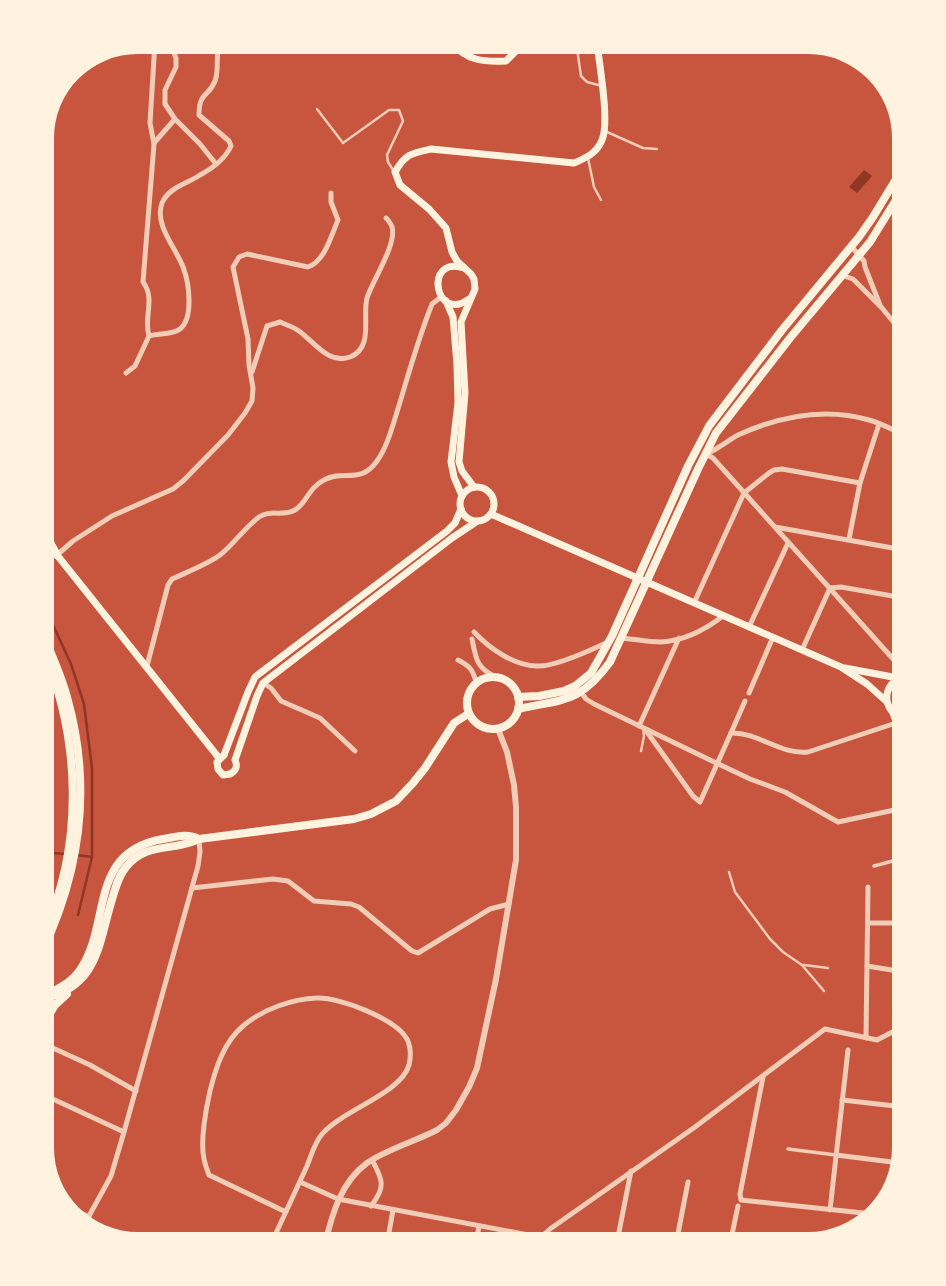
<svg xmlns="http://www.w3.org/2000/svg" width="946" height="1286" viewBox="0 0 946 1286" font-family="Georgia,serif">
<rect width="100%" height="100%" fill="#c8553d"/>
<path fill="#8f3625" d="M864 170 872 176 857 193 849 187Z"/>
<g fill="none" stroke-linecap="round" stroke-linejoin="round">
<g stroke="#8f3625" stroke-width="2.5">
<path d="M42 601 71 664 84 704 92 768V857L78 915"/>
<path d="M42 852 64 854"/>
<path d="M77 855 92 857"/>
</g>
<g stroke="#f1ccb7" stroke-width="2.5">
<path d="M576 42 581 76 587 82 602 86"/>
<path d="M317 109 343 143 389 110H399L403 121 387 155 388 162 393 170"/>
<path d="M607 132 643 148 657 149"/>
<path d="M588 158 594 187 601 200"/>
<path d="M641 751 644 736 643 728"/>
<path d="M729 872 735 892 770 939 783 952 802 965 824 991"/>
<path d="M804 965 828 968"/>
</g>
<g stroke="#f1ccb7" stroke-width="3.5">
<path d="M874 866 904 858"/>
<path d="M788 1149 836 1155"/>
</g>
<g stroke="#f1ccb7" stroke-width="5">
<path d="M170 42 176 58V67L165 90V104L175 119 200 144 216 164"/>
<path d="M154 143 175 119"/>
<path d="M851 246 864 261 865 267 880 305"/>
<path d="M841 275 853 279 882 308 904 335"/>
<path d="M149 336C143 318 156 299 143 282L154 144 150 123 155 42"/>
<path d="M252 372 267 326 280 322C286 325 294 327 299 331 314 342 329 365 350 357 374 348 362 317 367 298 372 281 397 245 392 227 392 226 387 218 386 218"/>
<path d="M126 373 135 366 149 336C159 333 172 335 180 329 194 318 189 282 183 267 176 248 154 225 162 203 169 187 187 184 200 175 213 168 225 159 231 146L229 141 199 115C199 91 209 97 215 81 220 68 214 54 221 42"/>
<path d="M706 454 713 458 894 660 904 676"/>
<path d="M706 454C718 449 727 441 738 435 780 416 824 407 869 420 881 423 893 430 904 435"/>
<path d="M775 527 904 550"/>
<path d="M849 539 860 483 879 424"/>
<path d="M57 555 73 541 112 516 173 489 183 481 228 435 245 413 252 401 253 388 249 365 248 339 233 267 239 257 247 254 308 267C325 261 331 236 338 220L331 202V193"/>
<path d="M694 603 744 493 769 473 774 470 782 469 860 483"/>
<path d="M749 627 788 543"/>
<path d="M474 632C489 648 514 666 537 666 554 667 589 651 606 643"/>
<path d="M621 638C634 639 648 642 661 642 683 641 706 629 723 616"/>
<path d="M472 639C476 658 476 667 494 676"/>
<path d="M802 650 830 588 841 587 904 598"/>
<path d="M458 660C470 666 473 670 476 682"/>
<path d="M894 660 904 602"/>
<path d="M147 666 168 585 172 579C187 572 208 564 220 555 234 544 244 528 259 517 271 509 283 517 295 510 307 503 308 488 324 480 344 469 360 485 377 461 387 447 392 428 397 412 408 376 418 339 432 304L441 297"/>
<path d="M263 683 271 688 281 701 320 718 355 751"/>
<path d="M581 692 586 699 594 704 708 759 750 779 785 792 838 822 904 808"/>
<path d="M749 693 773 637"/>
<path d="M639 726 679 638"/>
<path d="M647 732 693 796 700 802 731 733C758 732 780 755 808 752L896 723"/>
<path d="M731 733 745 701"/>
<path d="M192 888 273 879 288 881 314 901 351 904 359 907 412 951 418 953 490 909 509 904"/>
<path d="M868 923H904"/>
<path d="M867 966 904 972"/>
<path d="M866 1038 868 887"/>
<path d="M42 1043 90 1065 136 1091"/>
<path d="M763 1077 740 1194 741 1200 873 1214"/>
<path d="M42 1094 124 1132"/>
<path d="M842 1100 904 1107"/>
<path d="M836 1155 900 1163"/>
<path d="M300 1182 338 1199 576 1244"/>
<path d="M63 1204 89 1217"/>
<path d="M371 1206C386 1187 383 1180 372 1160"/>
<path d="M830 1210 848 1050"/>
<path d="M84 1225 111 1176 124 1132 198 866 200 852 199 839"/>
<path d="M619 1232 631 1171"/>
<path d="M271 1244C283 1218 295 1192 307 1166 311 1156 315 1141 323 1133 345 1109 401 1093 409 1065 411 1056 411 1047 407 1039 396 1019 339 997 317 998 292 999 263 1009 243 1026 224 1042 216 1067 210 1091 206 1108 200 1142 204 1159 205 1164 207 1170 209 1175L286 1212"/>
<path d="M387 1244 393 1210"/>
<path d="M476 1244 479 1226"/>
<path d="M540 1244 541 1237 550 1229 695 1127 825 1029 877 1040 904 1026"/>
<path d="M676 1244 688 1182"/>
<path d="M730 1244 738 1206"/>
</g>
<path stroke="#f1ccb7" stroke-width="6" d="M325 1244C332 1214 341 1182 367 1163 385 1150 416 1141 437 1130L446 1123 456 1110 469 1087 477 1068 496 979 516 860V807L514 785 507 752 498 729"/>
<g stroke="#fff3e0" stroke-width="7">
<path d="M451 42C467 61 483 62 506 61L519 48V42"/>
<path d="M464 268C423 255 435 324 469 299"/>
<path d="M446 301 453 317 457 365 458 403 451 462 454 477 462 496"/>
<circle cx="477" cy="504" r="17"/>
<path d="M474 487 462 471 459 462 465 393 461 322 475 289 474 279 471 274 457 261 452 252 446 228 429 209 400 185 395 172C405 154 412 153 431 149L574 163C586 158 597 153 602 140 610 121 599 64 597 42"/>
<path d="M491 514 841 667 867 684 886 701"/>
<path d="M57 555 219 758"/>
<path d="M845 668 898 678"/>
<path d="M893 713 904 742"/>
<path d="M904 719C881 711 881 684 904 676"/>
<path d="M224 755 217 762 218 769 223 775 230 774C236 771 238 766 235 760L257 696 263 683 452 538 476 522"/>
<path d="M224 755 248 692 255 677 447 531 455 523 461 509"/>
</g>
<g stroke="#fff3e0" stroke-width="8">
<path d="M42 528 57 555"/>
<circle cx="493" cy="703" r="26"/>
<path d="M518 697 539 696 564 691 575 686 591 673 612 636 688 466 709 426 782 330 859 237 873 217 904 166"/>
<path d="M518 709C564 699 580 703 610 662L698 469 716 433 790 338 870 242 904 187"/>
<path d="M42 937C85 846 81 738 42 647"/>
<path d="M42 952C81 870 92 785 67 697 61 675 51 653 42 632"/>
<path d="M50 993C61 987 73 981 80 970 112 924 87 852 163 839 176 837 187 833 199 839"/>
<path d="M42 999C100 986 98 943 113 896 116 886 119 875 126 867 147 841 174 852 199 839L354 819 371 814 396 801 413 783 425 768 454 723 468 714"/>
<path d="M43 1025 55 1005 67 994"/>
</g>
</g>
<path d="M0 0H946V1286H0ZM138 54H808A84 84 0 0 1 892 138V1148A84 84 0 0 1 808 1232H138A84 84 0 0 1 54 1148V138A84 84 0 0 1 138 54Z" fill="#fff3e0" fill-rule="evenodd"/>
</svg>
